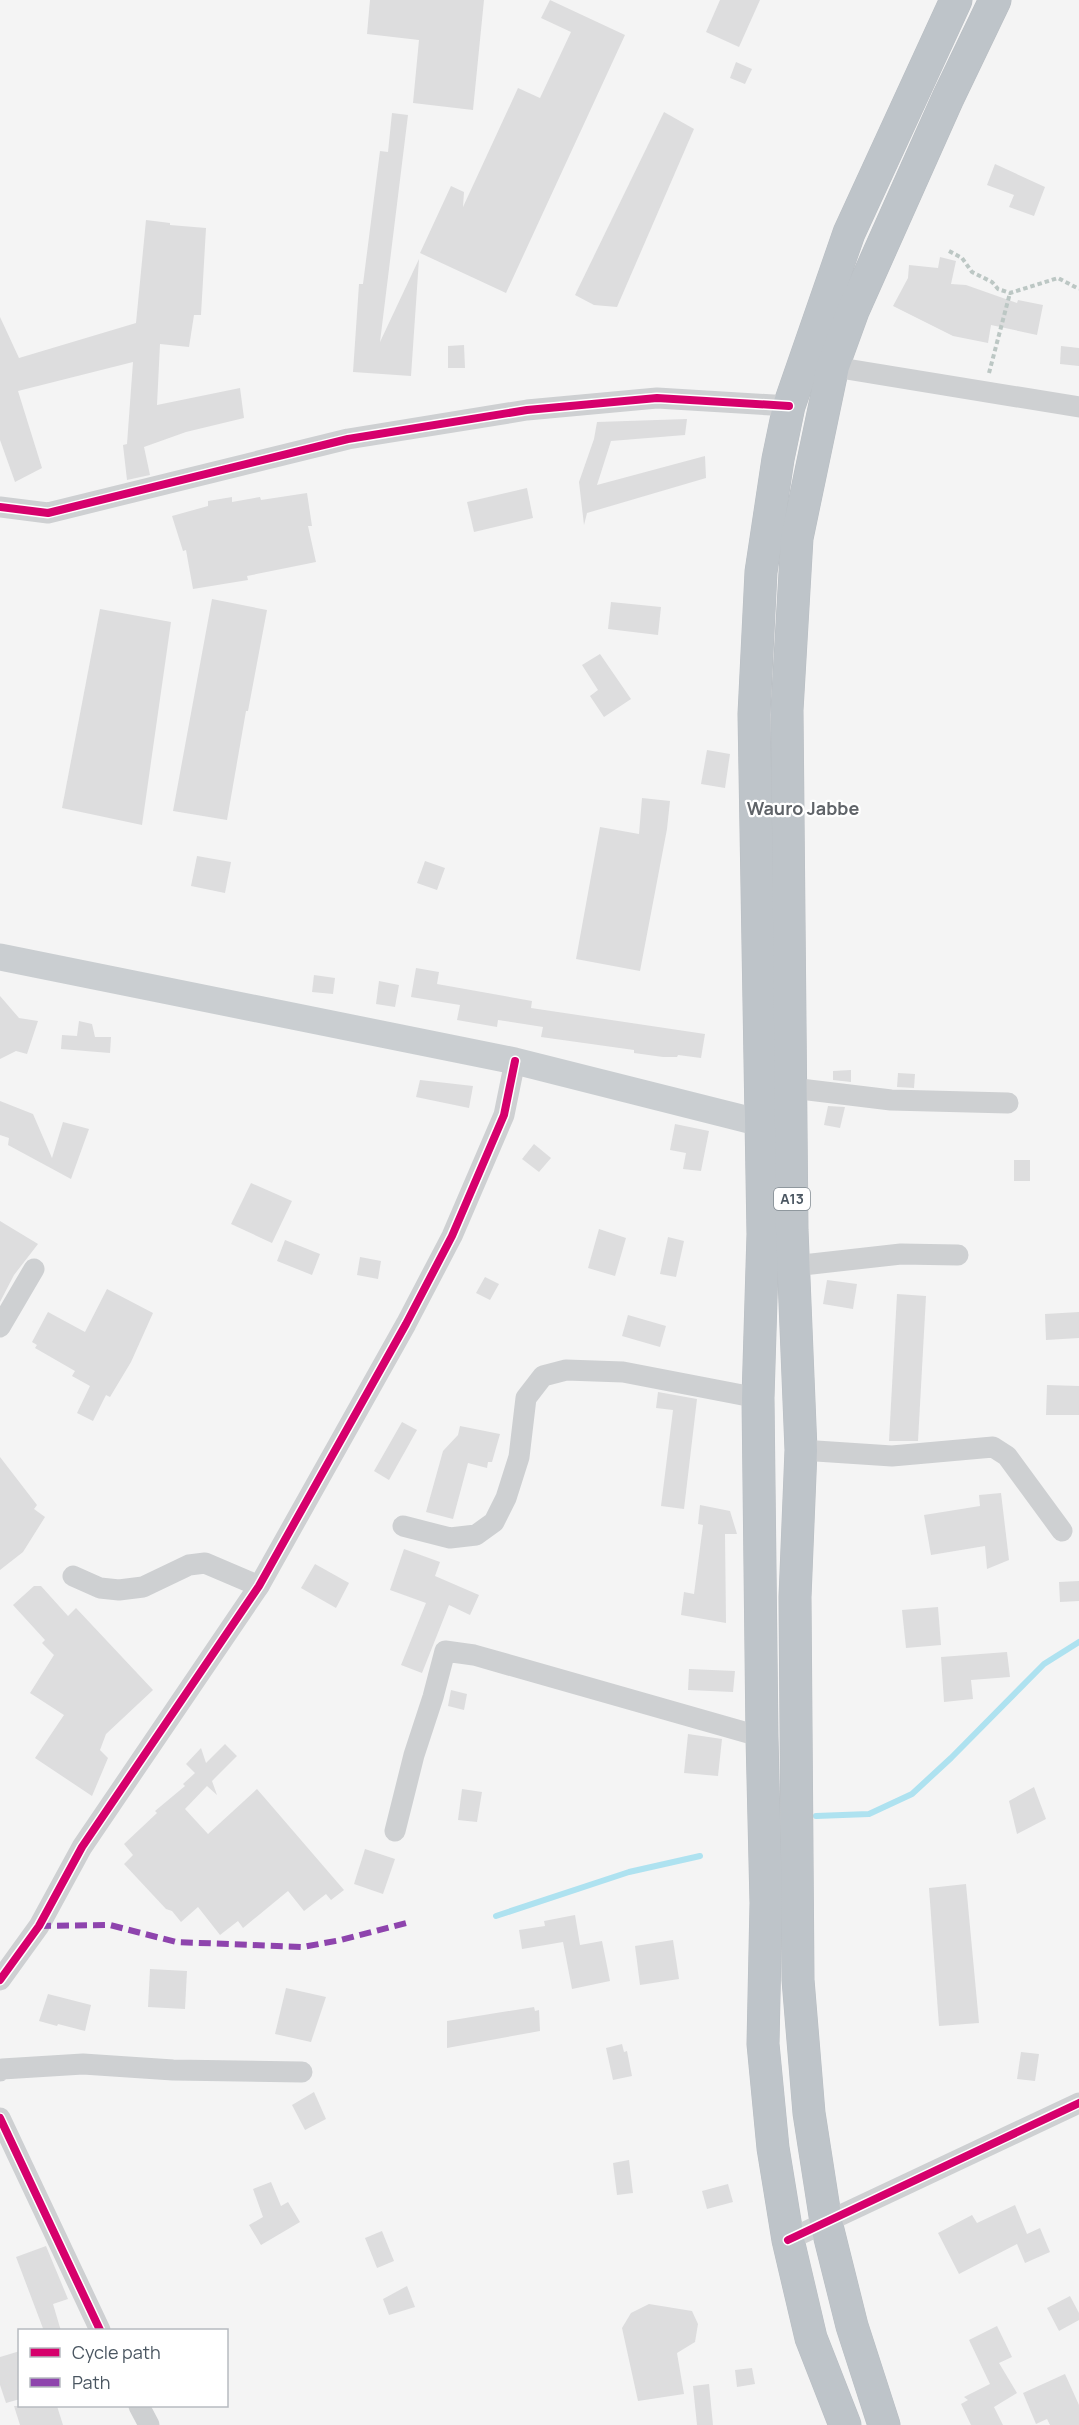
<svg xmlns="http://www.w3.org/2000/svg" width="1079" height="2425" viewBox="0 0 1079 2425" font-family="Manrope,sans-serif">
<rect width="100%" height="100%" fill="#f4f4f4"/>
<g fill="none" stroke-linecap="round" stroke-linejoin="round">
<g stroke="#aee2f0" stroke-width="6">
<path d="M816 1816 869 1814 912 1794 951 1758 1044 1664 1079 1642"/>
<path d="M496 1916 629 1872 700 1856"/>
</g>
</g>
<g fill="#ddddde">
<path d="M370 0H484L473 110 413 103 419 40 367 34Z"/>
<path d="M550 0 625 35 506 293 420 253 451 186 464 192 463 207 518 88 540 98 571 32 541 18Z"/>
<path d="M720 0H760L739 47 706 32Z"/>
<path d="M736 62 752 69 745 84 730 78Z"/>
<path d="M664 112 694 129 617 307 594 305 575 295Z"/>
<path d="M392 113 408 115 380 342 419 259 411 376 353 372 359 284H363L380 151 388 152Z"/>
<path d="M995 164 1045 187 1034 216 1009 207 1014 195 987 185Z"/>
<path d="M146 220 170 223V225L206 228 201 315H194L189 347 160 344 157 405 240 388 244 418 186 432 144 447 150 475 127 480 123 445 127 444 133 362 18 391 42 468 15 482 0 440V317L19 358 136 323Z"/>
<path d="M940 257 956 261 951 284 966 285 1017 303 1018 300 1043 305 1037 335 991 325 988 343 953 336 893 306 908 278 909 265 938 268Z"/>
<path d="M464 345 465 368H448V346Z"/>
<path d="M1061 346 1079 348V366L1060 364Z"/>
<path d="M687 419 685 435 611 441 597 485 705 456 706 478 587 513 584 525 579 482 594 439 597 422Z"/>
<path d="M527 488 533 518 474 532 467 502Z"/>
<path d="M307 493 312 526H308L316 562 247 576 248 580 193 589 186 550 183 551 172 516 208 506V501L232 497V502L260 497 261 500Z"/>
<path d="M212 599 267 610 248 711H246L227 820 173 811Z"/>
<path d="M611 602 661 607 658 635 608 629Z"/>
<path d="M100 609 171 622 142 825 62 808Z"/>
<path d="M600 654 631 699 604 717 590 696 598 690 582 665Z"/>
<path d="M707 750 730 754 725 788 701 784Z"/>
<path d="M642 798 670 801 667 829 640 971 576 959 600 827 639 834Z"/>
<path d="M197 856 231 862 225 893 191 886Z"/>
<path d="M425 861 445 868 437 890 417 883Z"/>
<path d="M416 968 439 972 437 984 532 1001 531 1008 705 1034 701 1058 678 1055 677 1057H663L634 1053V1050L541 1037 543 1027 498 1020 497 1027 457 1020 460 1005 411 997Z"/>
<path d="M314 975 335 978 333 994 312 992Z"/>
<path d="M379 981 399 985 395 1007 376 1004Z"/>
<path d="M0 996 19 1018 38 1021 27 1054 16 1051 0 1059Z"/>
<path d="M79 1021 92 1024 95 1037H111L110 1053 61 1049 62 1035 77 1036Z"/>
<path d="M851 1070V1082L833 1080V1071Z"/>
<path d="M898 1073 915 1074 914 1088 897 1087Z"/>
<path d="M420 1080 473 1086 469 1108 416 1097Z"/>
<path d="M0 1101 33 1114 52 1158 63 1122 89 1129 71 1179 8 1145 9 1138 0 1135Z"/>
<path d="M828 1106 845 1107 840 1128 824 1125Z"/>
<path d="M675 1124 709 1131 701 1171 683 1169 686 1153 670 1150Z"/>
<path d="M534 1144 551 1158 539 1172 522 1159Z"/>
<rect x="1014" y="1160" width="16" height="21"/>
<path d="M251 1183 292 1201 272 1243 231 1224Z"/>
<path d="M0 1221 38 1244 14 1275 0 1302Z"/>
<path d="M599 1229 626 1238 615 1276 588 1268Z"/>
<path d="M668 1237 684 1241 676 1277 660 1274Z"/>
<path d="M285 1240 320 1254 312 1275 277 1261Z"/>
<path d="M360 1257 381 1261 378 1279 357 1275Z"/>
<path d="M485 1277 499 1284 490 1300 476 1293Z"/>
<path d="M827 1280 857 1284 853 1309 823 1304Z"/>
<path d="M107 1289 153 1313 131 1362 110 1397 106 1395 93 1421 77 1413 90 1386 72 1376 75 1371 35 1348 37 1345 32 1342 48 1312 85 1332Z"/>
<path d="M897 1294 926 1296 918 1441H889Z"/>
<path d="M1079 1312V1338L1046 1340 1045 1314Z"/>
<path d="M628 1315 666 1326 660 1347 622 1336Z"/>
<path d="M1047 1385 1079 1386V1415H1046Z"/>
<path d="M658 1392 697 1399 684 1509 661 1506 673 1410 656 1408Z"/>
<path d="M402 1422 417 1430 389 1480 374 1471Z"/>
<path d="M460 1426 500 1434 492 1462H488L487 1468 468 1463 453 1519 426 1512 443 1451 458 1435Z"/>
<path d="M0 1457 37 1505 34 1509 45 1517 23 1552 0 1570Z"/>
<path d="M1001 1493 1009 1560 987 1569 985 1546 931 1555 924 1515 980 1506 979 1495Z"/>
<path d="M700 1505 730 1511 737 1534H725L726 1623 681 1615 684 1592 694 1594 703 1525 698 1524Z"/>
<path d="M404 1549 440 1562 435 1576 479 1595 470 1615 449 1605 422 1673 401 1665 426 1603 390 1590Z"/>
<path d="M315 1564 349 1583 336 1608 301 1588Z"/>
<path d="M1079 1581V1601L1060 1602 1059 1582Z"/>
<path d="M34 1586H41L68 1616 76 1608 153 1690 106 1734 100 1750 108 1758 92 1796 35 1758 64 1715 30 1693 54 1655 42 1643 45 1640 13 1605Z"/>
<path d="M938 1607 941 1645 906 1648 902 1610Z"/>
<path d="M1007 1652 1010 1677 971 1680 973 1699 944 1702 941 1657Z"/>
<path d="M689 1669 735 1671 733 1692 688 1690Z"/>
<path d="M451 1690 467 1694 464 1710 448 1706Z"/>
<path d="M688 1734 722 1739 718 1776 684 1773Z"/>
<path d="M225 1744 237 1756 212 1781 217 1795 207 1786 185 1809 208 1834 257 1789 344 1890 331 1900 326 1894 304 1911 288 1891 243 1928 238 1921 220 1935 198 1907 181 1922 172 1911 166 1909 124 1864 133 1855 124 1844 157 1813 155 1811 185 1786 183 1784 195 1773 186 1764 201 1748 206 1763Z"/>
<path d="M1034 1787 1046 1819 1017 1834 1009 1801Z"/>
<path d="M462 1789 482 1792 477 1822 458 1820Z"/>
<path d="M365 1849 395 1859 383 1894 354 1884Z"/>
<path d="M966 1884 979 2023 939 2026 929 1888Z"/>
<path d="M575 1915 580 1945 602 1941 610 1981 572 1989 563 1942 522 1949 519 1930 545 1926 544 1921Z"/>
<path d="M673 1940 679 1979 640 1985 635 1946Z"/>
<path d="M150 1969 187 1971 185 2009 148 2007Z"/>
<path d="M286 1988 326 1997 311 2042 275 2034Z"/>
<path d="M48 1994 91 2005 85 2031 58 2024 57 2026 39 2021Z"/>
<path d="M534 2007 535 2011 539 2010 540 2031 447 2048V2021Z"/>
<path d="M622 2044 624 2052 627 2051 632 2076 613 2080 606 2048Z"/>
<path d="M1021 2052 1039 2054 1035 2081 1017 2079Z"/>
<path d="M314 2092 326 2119 305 2130 292 2105Z"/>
<path d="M629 2160 633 2193 617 2195 613 2163Z"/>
<path d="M271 2182 281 2206 288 2202 300 2222 261 2245 249 2225 263 2217 253 2189Z"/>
<path d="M728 2184 733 2202 707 2209 702 2191Z"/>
<path d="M1015 2205 1027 2234 1040 2228 1050 2252 1025 2263 1017 2244 959 2274 938 2233 972 2215 977 2223Z"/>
<path d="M382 2231 394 2261 377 2268 365 2238Z"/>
<path d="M46 2246 68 2299 53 2304 61 2331H44L16 2257Z"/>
<path d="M407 2286 415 2307 389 2315 383 2299Z"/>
<path d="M1070 2296 1079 2313V2320L1059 2331 1047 2308Z"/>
<path d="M649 2304 692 2311 698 2324 695 2342 677 2353 684 2394 638 2401 622 2328 631 2313Z"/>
<path d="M997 2326 1012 2357 999 2363 1017 2393 994 2407 1003 2425H971L961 2404 968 2400 964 2397 990 2384 969 2340Z"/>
<path d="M20 2351V2399L6 2403 0 2385V2357Z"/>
<path d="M752 2368 755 2384 737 2387 735 2370Z"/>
<path d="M1065 2374 1079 2405V2425H1050L1047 2419 1036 2424 1023 2393Z"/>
<path d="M709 2384 713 2425H697L693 2386Z"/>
<path d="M14 2406H57L63 2425H20Z"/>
</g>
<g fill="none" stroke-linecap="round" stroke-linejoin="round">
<g stroke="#b9bec3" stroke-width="33">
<g id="highway">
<path d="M845 2425 811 2338 788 2240 773 2148 763 2044 766 1903 762 1737 758 1398 763 1234 754 714 761 572 778 459 789 406 849 233 956 0"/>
<path d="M884 2425 852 2326 826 2222 809 2113 798 1980 795 1597 801 1450 792 1230 787 710 797 538 833 366 853 311 948 98 995 0"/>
</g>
</g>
<g stroke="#bcc7c4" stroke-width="4" stroke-dasharray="4.5 3" stroke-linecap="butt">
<path d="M949 251 962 258 972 272 992 282 998 289 1010 293 1058 278 1079 289"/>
<path d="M989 373 1010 293"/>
</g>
<g stroke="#ced0d2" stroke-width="21">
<path d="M822 365 1079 407"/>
<path d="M0 507 48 513 348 439 527 410 657 398 789 406"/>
<path d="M792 1088 891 1100 1008 1103"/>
<path d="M794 1266 901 1254 958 1255"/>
<path d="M0 1327 34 1269"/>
<path d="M801 1450 892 1456 993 1447 1007 1456 1062 1531"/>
<path d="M403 1526 450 1538 476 1535 494 1522 506 1498 519 1457 526 1398 543 1376 566 1370 623 1372 758 1398"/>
<path d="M73 1576 100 1588 119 1590 143 1587 189 1565 205 1563 259 1586"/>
<path d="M395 1831 414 1755 433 1697 445 1651 474 1655 762 1737"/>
<path d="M0 1980 39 1926 82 1847 259 1586 406 1324 452 1236 504 1115 515 1061"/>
<path d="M0 2071 2 2069 83 2064 173 2070 302 2072"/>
<path d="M0 2118 100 2330"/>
<path d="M788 2240 1079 2103"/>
<path d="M139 2406 149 2425"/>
</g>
<path stroke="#caced1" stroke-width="27" d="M0 957 515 1061 781 1128"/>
<use href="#highway" stroke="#bec4c9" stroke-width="32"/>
<path stroke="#8e44ad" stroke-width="6" stroke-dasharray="12 6" stroke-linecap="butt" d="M39 1926 110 1925 176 1942 303 1947 341 1940 410 1922"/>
<g stroke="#fff" stroke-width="11">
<g id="cycleway">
<path d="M0 507 48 513 348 439 527 410 657 398 789 406"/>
<path d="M0 1980 39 1926 82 1847 259 1586 406 1324 452 1236 504 1115 515 1061"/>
<path d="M0 2118 100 2330"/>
<path d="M788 2240 1079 2103"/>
</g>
</g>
<use href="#cycleway" stroke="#d6006c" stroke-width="8"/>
</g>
<g text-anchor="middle" stroke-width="4.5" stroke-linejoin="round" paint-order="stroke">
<rect fill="#fff" stroke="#808990" stroke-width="1.5" x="774" y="1188" width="36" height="22" rx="4.5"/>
<g font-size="14" font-weight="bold" fill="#4a5661">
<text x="792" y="1204">A13</text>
</g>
<g font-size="18" font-weight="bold" fill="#5f6368" stroke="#fff">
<text x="803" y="815">Wauro Jabbe</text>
</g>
</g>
<rect x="18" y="2329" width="210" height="78" fill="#ffffff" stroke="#b7bbc0" stroke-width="1.5"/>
<rect x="30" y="2348" width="30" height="9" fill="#d6006c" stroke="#b7bbc0" stroke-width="1.5"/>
<text x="72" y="2359" font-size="18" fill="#4a5661">Cycle path</text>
<rect x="30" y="2378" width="30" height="9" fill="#8e44ad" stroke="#b7bbc0" stroke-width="1.5"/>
<text x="72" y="2389" font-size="18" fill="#4a5661">Path</text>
</svg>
